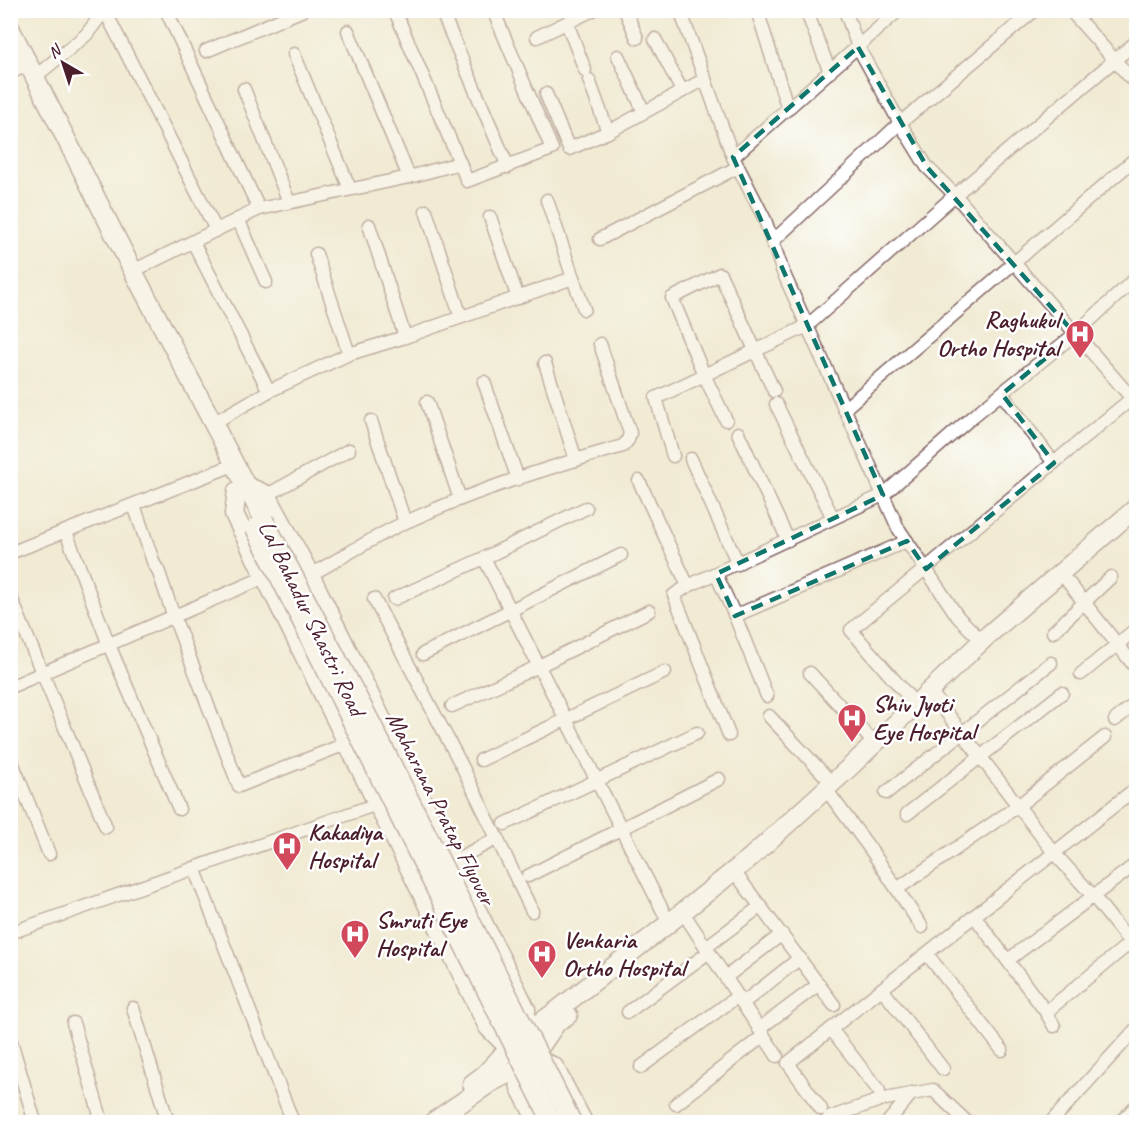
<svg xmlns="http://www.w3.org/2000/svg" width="1147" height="1133" viewBox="0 0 1147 1133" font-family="Caveat,sans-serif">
<rect width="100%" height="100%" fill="#fff"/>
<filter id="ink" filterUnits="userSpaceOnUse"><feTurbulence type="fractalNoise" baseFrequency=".0167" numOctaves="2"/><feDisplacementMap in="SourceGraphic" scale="12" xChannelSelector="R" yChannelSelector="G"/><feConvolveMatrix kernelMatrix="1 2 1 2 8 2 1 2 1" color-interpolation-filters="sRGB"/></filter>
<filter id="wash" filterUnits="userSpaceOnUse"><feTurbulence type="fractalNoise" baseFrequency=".008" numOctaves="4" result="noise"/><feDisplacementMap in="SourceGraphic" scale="24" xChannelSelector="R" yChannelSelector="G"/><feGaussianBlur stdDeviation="1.35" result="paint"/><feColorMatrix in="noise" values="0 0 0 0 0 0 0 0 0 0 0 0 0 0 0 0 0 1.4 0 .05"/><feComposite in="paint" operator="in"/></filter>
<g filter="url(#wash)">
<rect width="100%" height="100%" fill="#f1ebd4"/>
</g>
<g filter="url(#ink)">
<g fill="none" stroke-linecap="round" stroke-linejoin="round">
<g stroke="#846666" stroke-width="15">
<g id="street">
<path d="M166 10 259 209"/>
<path d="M441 10 508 167"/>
<path d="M625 10 637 38"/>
<path d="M680 10 733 157 765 220 783 272 898 528 958 617 982 641"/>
<path d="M757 10 788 109"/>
<path d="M806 10 830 72"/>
<path d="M845 10 858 47 900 123 927 167 955 195 1136 403"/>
<path d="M1070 10 1136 84"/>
<path d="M105 11 216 230"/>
<path d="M395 11 460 163"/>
<path d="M567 23 585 70"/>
<path d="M348 31 409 177"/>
<path d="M537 37 593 10"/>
<path d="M655 39 682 91"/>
<path d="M206 51 303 10"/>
<path d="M294 54 350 189"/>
<path d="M618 56 644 112"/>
<path d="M36 76 86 35 105 10"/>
<path d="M589 80 608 132"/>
<path d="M244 89 289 202"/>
<path d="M546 94 569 149 608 132 705 79"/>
<path d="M733 157 899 10"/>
<path d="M547 200 573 278"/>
<path d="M426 211 461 317"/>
<path d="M490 217 518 298"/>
<path d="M238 219 266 282"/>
<path d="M369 225 405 337"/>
<path d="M600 239 738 167"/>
<path d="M193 242 269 391"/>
<path d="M772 242 900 123 1035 10"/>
<path d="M316 254 349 354"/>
<path d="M133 271 259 209 409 177 460 163 467 181 552 149 493 10"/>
<path d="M545 363 576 460"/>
<path d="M484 382 518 479"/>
<path d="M1002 394 1054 463"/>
<path d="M427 402 460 499"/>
<path d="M776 404 833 518"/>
<path d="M844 409 1136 158"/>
<path d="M726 420 704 375 672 298 720 274 774 391"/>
<path d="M371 421 405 522"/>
<path d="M213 423 269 391 349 354 405 337 573 278 584 309"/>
<path d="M738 433 788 540"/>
<path d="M673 456 656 398 807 326 955 195 1136 42"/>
<path d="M691 459 738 564"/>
<path d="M639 481 688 586"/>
<path d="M267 495 349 450"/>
<path d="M134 505 154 564 158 570 174 617 239 786 348 743"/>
<path d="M66 532 109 645 179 809"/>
<path d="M10 553 236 464"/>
<path d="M484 558 669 923"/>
<path d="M716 574 735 616 767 696"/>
<path d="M310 575C342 558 373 537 406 522 476 490 550 467 623 446L628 440 630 433 600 344"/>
<path d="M1068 582 1136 668"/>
<path d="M10 595 106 827"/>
<path d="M374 599 463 768 532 911"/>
<path d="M394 599 484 558 586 508"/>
<path d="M735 616 907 541"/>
<path d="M1053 632 1111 577"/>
<path d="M423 654 621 555"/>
<path d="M810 673 874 743"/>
<path d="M1081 674 1136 629"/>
<path d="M10 687 265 577"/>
<path d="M933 695 1055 854 1094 897 1136 950"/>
<path d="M915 704 851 630 1136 395"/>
<path d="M452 706 539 666 649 611"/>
<path d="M769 716 832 783"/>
<path d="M1115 720 1136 703"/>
<path d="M729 735 674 595 688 586 883 495 972 417 1075 334 1136 278"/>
<path d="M10 757 49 854"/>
<path d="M481 760 665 672"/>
<path d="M886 793 1051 663"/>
<path d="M831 796 871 850 922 927"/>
<path d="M907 814 1062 693"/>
<path d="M505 824 697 733"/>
<path d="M453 861 498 838"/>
<path d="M194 868 293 1122"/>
<path d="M528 876 719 779"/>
<path d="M739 878 834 1005"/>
<path d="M897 889 1018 806 1105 737"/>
<path d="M975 917 1046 1012 1136 938"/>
<path d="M688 920 777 1056"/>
<path d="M10 933 377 804"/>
<path d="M706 947 761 906"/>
<path d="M927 954 1002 1050"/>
<path d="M1008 960 1136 864"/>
<path d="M726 977 782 934"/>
<path d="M882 989 943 1069"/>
<path d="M743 1003 800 958"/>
<path d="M133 1008 168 1122"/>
<path d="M628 1012 709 952"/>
<path d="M1046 1012 1054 1026"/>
<path d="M73 1023 102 1122"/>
<path d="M759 1029 819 984"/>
<path d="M831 1029 879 1091"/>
<path d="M10 1038 35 1122"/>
<path d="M641 1067 738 996"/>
<path d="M676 1104 763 1036"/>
<path d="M821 1109 788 1063 1130 793"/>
<path d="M826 1122 829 1118 880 1100 933 1090 967 1122"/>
<path d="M888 1122 912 1093"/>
<path d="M1051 1122 1136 1029"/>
<path d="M1121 1122 1136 1106"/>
</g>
</g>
<g stroke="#846666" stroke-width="21">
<g id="secondary">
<path d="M10 28 133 271 264 520"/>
<path d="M10 70 27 61"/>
<path d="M246 486 267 495 310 575 526 1009V1032"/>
<path d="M237 491 234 514 488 1027 504 1043"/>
<path d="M526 1032 551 1015 669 923 751 857 851 766 987 636 1136 508"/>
<path d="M540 1047 557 1022 568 1015"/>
<path d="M548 1064 554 1067 583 1122"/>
<path d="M472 1084 484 1075 503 1055"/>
<path d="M433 1122 490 1083 517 1069 520 1088 538 1122"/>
</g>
</g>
<use href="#street" stroke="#fff" stroke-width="12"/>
<use href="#secondary" stroke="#fff" stroke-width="18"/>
<g stroke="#846666" stroke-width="21" stroke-linecap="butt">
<g id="secondary-bridge">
<path d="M264 520 370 721 572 1122"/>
<path d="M255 528 552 1122"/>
</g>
</g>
<use href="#secondary-bridge" stroke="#fff" stroke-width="18"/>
</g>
</g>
<path d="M0 0H1147V1133H0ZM858 47 927 167 1075 334 1002 394 1054 463 926 569 907 541 735 616 716 574 883 495 733 157Z" fill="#f1ebd4" fill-opacity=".55" fill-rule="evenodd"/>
<path fill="none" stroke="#0f766e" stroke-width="4.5" stroke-dasharray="12 8" stroke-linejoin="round" d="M858 47 927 167 1075 334 1002 394 1054 463 926 569 907 541 735 616 716 574 883 495 733 157Z"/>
<defs>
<g id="hospital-pin" transform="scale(1.5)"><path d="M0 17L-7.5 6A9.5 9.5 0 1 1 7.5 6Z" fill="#d1495b" stroke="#fff"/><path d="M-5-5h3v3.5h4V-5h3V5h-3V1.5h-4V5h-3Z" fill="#fff"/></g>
</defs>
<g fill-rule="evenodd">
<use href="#hospital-pin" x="1080" y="334"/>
<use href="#hospital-pin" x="852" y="718"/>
<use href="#hospital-pin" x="287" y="846"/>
<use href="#hospital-pin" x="355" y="934"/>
<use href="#hospital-pin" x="542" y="954"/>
</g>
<g text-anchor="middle" stroke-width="5" stroke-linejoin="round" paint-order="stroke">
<g font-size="24" font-weight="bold" fill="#4a1f2b" stroke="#fff" text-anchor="start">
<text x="1059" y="328" text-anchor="end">Raghukul<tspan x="1059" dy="28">Ortho Hospital</tspan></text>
<text x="873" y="712">Shiv Jyoti<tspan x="873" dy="28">Eye Hospital</tspan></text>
<text x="308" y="840">Kakadiya<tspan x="308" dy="28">Hospital</tspan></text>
<text x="376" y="928">Smruti Eye<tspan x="376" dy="28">Hospital</tspan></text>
<text x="563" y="948">Venkaria<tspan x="563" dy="28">Ortho Hospital</tspan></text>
</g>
<g font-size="24" fill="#4a1f2b" stroke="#fff">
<text transform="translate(312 618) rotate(64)" y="8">Lal Bahadur Shastri Road</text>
<text transform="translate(441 808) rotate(63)" y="8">Maharana Pratap Flyover</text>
</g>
</g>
<rect width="1147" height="1133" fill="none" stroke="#fff" stroke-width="36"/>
<g transform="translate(63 63) rotate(321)" stroke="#ffffff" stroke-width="4.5" paint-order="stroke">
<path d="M0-4.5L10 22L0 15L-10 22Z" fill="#4a1f2b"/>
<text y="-9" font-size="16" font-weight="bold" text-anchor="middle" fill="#4a1f2b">N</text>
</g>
</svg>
